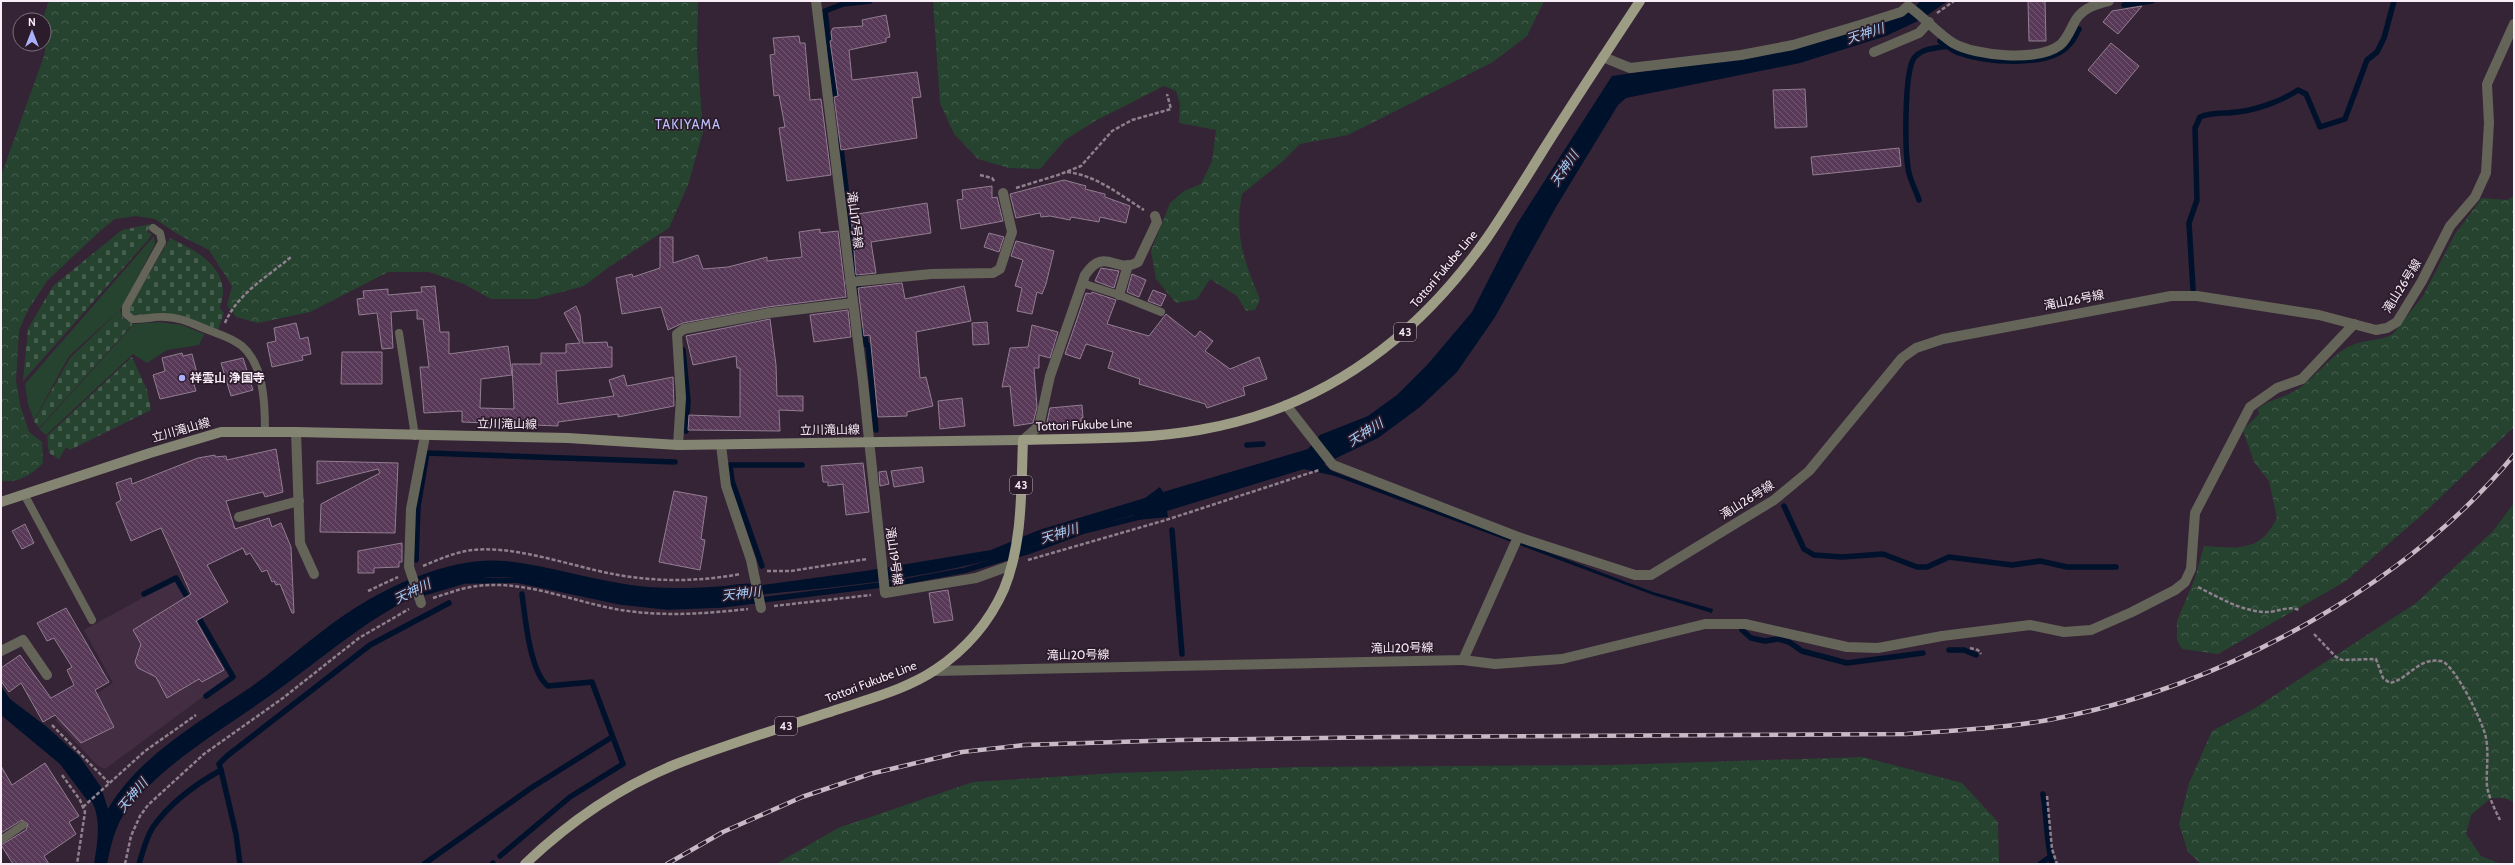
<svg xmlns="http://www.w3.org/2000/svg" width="2515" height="865" viewBox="0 0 2515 865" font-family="Cabin,'Noto Sans JP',sans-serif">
<defs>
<pattern id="forest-crowns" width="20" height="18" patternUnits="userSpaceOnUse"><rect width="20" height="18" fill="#264330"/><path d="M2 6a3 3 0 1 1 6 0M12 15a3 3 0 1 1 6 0" fill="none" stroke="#465e4f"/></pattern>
<pattern id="cemetery-stones" width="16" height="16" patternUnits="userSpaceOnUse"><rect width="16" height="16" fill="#264330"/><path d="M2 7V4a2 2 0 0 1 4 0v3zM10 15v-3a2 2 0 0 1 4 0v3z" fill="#465e4f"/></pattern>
<pattern id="building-back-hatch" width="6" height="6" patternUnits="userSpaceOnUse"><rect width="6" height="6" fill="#583a58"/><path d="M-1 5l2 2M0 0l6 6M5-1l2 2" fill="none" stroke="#715771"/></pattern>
</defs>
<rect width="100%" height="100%" fill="#352435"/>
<path fill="#432d43" d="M175 580 231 676 105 769 98 766 55 720 113 683 84 630Z"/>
<g fill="#264330">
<path d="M154 236 155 244 121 309 69 356 34 420 28 404 25 384Z"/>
<path d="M160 322 182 325 204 334 199 345 167 350 147 363 133 354 46 435 39 429 134 324Z"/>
</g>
<g fill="url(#forest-crowns)">
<path d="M49 1H698L697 50 703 132 688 185 669 228 609 267 584 286 535 299H491L464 284 429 272H388L310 312 258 323 236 317 227 305 232 286 209 250 179 235 155 219 136 216 115 219 100 231 47 281 28 310 19 330 16 381 20 405 29 432 42 442 43 463C31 475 19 483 1 481V176L45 53 44 15Z"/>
<path d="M933 1H1544L1527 36 1493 62 1348 135 1300 144 1283 161 1242 194C1234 235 1244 261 1260 299L1255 310 1246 311 1237 296 1210 279 1197 299 1176 303 1156 279 1151 251 1170 203 1184 191 1201 184 1212 161 1216 130 1179 123 1180 103 1176 91 1164 86 1095 121 1065 140 1040 169 1009 168 978 159 954 134 940 103Z"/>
<path d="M2514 196V427L2424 513 2346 581 2218 654 2182 649 2177 640V621L2195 578 2204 546C2239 548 2259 553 2277 518L2269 481 2254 462 2243 430 2259 414 2258 409C2267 400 2280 399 2291 393 2313 382 2326 359 2348 347 2362 339 2379 342 2393 334L2423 296 2455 234 2482 198 2507 200Z"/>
<path d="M2514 503V802L2504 798H2491L2471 815 2466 834 2481 856 2501 864H2201L2188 852 2179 824 2189 783 2212 731 2252 710 2416 603 2493 531Z"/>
<path d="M1863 757 1962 783 1998 822 1999 864H776L838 828 973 782 1117 773 1298 767 1610 765Z"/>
</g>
<g fill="url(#cemetery-stones)">
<path d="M151 224 147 232 152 234 148 240 23 381 28 329 53 286 122 230Z"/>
<path d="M170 238C192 249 220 262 223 289 224 294 221 302 220 308L224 313 218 330 196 321 130 314 129 309Z"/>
<path d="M120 310 123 318 133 324 39 428 34 421 70 358Z"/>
<path d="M132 357 147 390 151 410 70 450 66 447 59 459 49 453 47 436Z"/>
</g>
<path fill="#00112c" d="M1921 1H1948L1920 20 1886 36 1800 63 1626 98 1618 105 1556 207 1495 317 1457 372 1420 407 1378 438 1324 464 1332 471 1653 592 1713 609 1712 613 1653 595 1335 476 1304 469 1167 511 1168 517 1137 520 1134 515C1084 528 1036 548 986 561 915 579 840 587 766 594 713 611 650 607 596 596 564 589 530 576 497 577 473 578 447 581 425 591 370 617 334 649 286 684 233 724 169 757 127 810 115 825 111 845 107 864H94C97 844 102 821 92 802L87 800 60 764 1 715V686L10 699 47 727 80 757 101 787 108 809C138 757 199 722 248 689 285 663 317 632 355 608 395 582 457 556 505 561 553 566 600 583 648 587 674 589 700 588 726 586 739 584 750 582 763 585L865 571 991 550 1039 530 1145 498 1160 487 1163 492 1308 449 1320 435 1368 416 1397 395 1428 364 1472 312 1517 224 1612 76 1785 51 1909 12Z"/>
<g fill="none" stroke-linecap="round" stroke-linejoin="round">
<g stroke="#00112c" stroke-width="5.5">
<path d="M2124 5 2152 1"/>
<path d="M1940 41C1946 45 1952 50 1959 53 1985 62 2045 68 2067 47 2073 42 2076 35 2079 29"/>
<path d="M836 103 825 11 843 4 870 1"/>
<path d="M840 140 859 294"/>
<path d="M1919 200C1916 190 1909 179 1908 168 1905 149 1904 73 1914 58 1922 48 1937 48 1948 46"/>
<path d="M2193 289 2189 223 2197 200 2195 128 2200 117C2213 112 2224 114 2237 112 2256 110 2282 101 2298 90L2306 94 2320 127 2345 119 2367 60 2377 52 2384 38 2394 1"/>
<path d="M864 330 866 345H868L876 430"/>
<path d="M683 350 688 401 686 431"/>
<path d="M1247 445 1263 444"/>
<path d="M1784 506 1804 549 1814 555 1842 557 1883 554 1917 567H1927L1949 557 2012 565 2040 561 2067 567H2116"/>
<path d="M1172 530 1182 654"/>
<path d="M416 560 418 507 427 453 675 462"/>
<path d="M762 566 732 481 730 465H802"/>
<path d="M423 593 464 581 517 580 621 602 667 607 721 605 897 583 966 570 1033 550 1084 531 1143 516"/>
<path d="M144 594 176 578 190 602"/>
<path d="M196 613 233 677 206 696"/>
<path d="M1742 630 1751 638 1765 641 1778 639 1789 642 1802 651 1847 663 1923 653"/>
<path d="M1949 650H1964L1976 655"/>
<path d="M221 770 236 834 240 864"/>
<path d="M2043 794C2047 817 2046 841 2052 864"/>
<path d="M500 856 570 797 623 764 592 682 548 686C530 673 525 617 522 594"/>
<path d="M139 864C143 851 146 838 153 827 170 803 196 784 221 770L219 764 227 756 370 645 449 603"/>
<path d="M424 864 531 788 612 737"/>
<path d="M492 864 493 863"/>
<path d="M2040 864 2050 857"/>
</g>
</g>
<g fill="url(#building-back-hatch)" stroke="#927d91">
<path d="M2028 1H2045L2046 41H2029Z"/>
<path d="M2142 6 2118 34 2103 22 2112 11Z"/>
<path d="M886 15 890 37 886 38V42L849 50 852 80 917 72 921 97 912 98 917 138 841 150 834 97 838 96 830 41 832 40 831 32 833 28 863 26 862 20Z"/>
<path d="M799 36 800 43H805L810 100 821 99 831 175 787 181 779 128 785 127 779 95 774 96 770 55 775 54 773 38Z"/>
<path d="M2111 43 2139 66 2116 94 2088 70Z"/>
<path d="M1805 89 1807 127 1775 128 1773 90Z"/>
<path d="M1899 148 1901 166 1813 175 1811 157Z"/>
<path d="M1064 180 1086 186 1085 189 1105 194V197L1130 206 1126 223 1100 217 1099 222 1071 217 1070 220 1050 216 1041 217 1040 213 1016 218 1010 194Z"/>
<path d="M992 186V198L997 197 1003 221 961 229 957 200 963 199 962 190Z"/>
<path d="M927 203 931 233 871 242 876 273 856 275 851 215Z"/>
<path d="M820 229V233L838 231 846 297 768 307 683 323 668 330 661 307 622 314 616 278 632 274 633 277 660 268V237H673V263L698 255 703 269 728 267 767 257V261L802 257 799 232Z"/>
<path d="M989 233 1004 237 999 252 984 247Z"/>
<path d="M1016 241 1054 251 1046 284 1042 294 1037 292 1032 314 1017 311 1022 288 1015 286 1023 260 1011 256Z"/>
<path d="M1101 268 1119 271 1114 288 1095 281Z"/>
<path d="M1132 274 1146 280 1139 297 1127 292Z"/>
<path d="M902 283 905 299 964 286 971 321 916 332 920 378 926 377 933 406 907 412V416L878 417 870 335 864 336 858 288Z"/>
<path d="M435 286 440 332H449V354L508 346 512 375 481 379 480 408 514 409 512 364H541V353H566V344L580 343 564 313 576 306 580 315 583 343 607 342 608 347H612V367L556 371 558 404 614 396 609 380 624 375 627 386 673 377 674 406 618 417V414L558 422V426L462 422V411L424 413 420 367H429L423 319H417V310L391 312 393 348 382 349 377 313 359 315 357 299 364 298 363 291 388 289V295L422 292 421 287Z"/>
<path d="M1153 290 1166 295 1161 306 1148 301Z"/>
<path d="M1092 292 1116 300 1107 324 1149 336 1166 314 1195 337 1200 331 1213 341 1205 351 1230 369 1259 357 1267 379 1243 387 1245 395 1207 408 1205 404 1139 384 1140 379 1108 368 1113 352 1086 344 1080 359 1065 354 1086 293 1091 294Z"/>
<path d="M848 310 851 337 814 342 810 315Z"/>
<path d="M770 319 776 365 777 396H803V411L779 410 780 431 688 430 689 415 740 417V368H737L736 356 693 365 686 336Z"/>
<path d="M987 322 989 344 973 345 972 323Z"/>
<path d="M296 323 300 339 308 337 311 354 302 356 303 360 272 367 267 343 276 341 274 328Z"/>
<path d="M1032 325 1058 332 1050 358 1039 355V368H1034L1037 407 1033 423 1014 426 1010 386 1002 387 1010 348 1028 347Z"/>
<path d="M342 352H382V384H341Z"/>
<path d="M182 353 183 356 192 354 198 377 192 378 196 391 160 399 153 375 165 371 162 358Z"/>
<path d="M243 358 253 390 231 396 221 363Z"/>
<path d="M962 398 965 426 940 429 938 401Z"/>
<path d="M1082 405 1083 418H1081V424L1049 428V422H1047L1050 408Z"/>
<path d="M276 449 283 492 265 497 263 492 226 501 235 529 269 518 272 527 281 523 291 547 294 613H292L280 584 276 585 274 581 272 582 267 570 262 572 250 553 246 555 243 548 207 565 228 602 196 621 224 670 202 682 199 679 167 698 156 677 138 668 135 662 141 644 133 630 191 594 161 528 131 541 116 503 121 500 116 483 131 478 132 484 198 458 215 455V457L226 456 227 460Z"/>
<path d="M317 461 398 463 395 533 320 532 321 504 380 473 378 469 317 484Z"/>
<path d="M863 463 869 512 846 515 843 484 828 486V482H823L821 466Z"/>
<path d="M922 467 924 482 894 487 891 471Z"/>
<path d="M886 471 889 484 880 486 879 472Z"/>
<path d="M674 491 707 497 701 539 705 540 700 570 659 562Z"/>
<path d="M25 524 34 543 22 549 12 531Z"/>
<path d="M402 543V562H399V567L374 568V573H358V551Z"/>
<path d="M948 590 953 620 934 623 929 593Z"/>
<path d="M66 608 109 682 95 690 114 727 81 743 55 715 43 722 21 683 9 692 1 681V668L20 655 51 698 74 685 67 670 72 667 54 638 47 641 37 623Z"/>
<path d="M45 763 79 816 69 822 76 834 44 856 49 864H13L1 845 26 830 28 824 22 820 1 833V766L12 785Z"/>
</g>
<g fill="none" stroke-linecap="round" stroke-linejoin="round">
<g stroke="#8f808e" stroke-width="2.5" stroke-dasharray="4 2" stroke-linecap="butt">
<path d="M1937 13 1954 1"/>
<path d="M1067 172C1096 175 1120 195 1144 210"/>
<path d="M980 175 992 178 995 182"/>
<path d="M1016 188 1058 175 1081 166 1112 131 1132 120 1171 109 1167 94"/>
<path d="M225 323C237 294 267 277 291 257"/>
<path d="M1028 560 1166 520 1319 470"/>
<path d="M423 566C437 560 451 554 466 551 510 543 570 566 613 574 655 582 698 582 740 574"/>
<path d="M767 571H791L867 559"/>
<path d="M2198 587C2220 598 2239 610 2264 612 2276 613 2291 604 2300 611"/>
<path d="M368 591 398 577"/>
<path d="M433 598C446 594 459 589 471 587 519 578 568 600 615 609 659 617 703 614 748 609"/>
<path d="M774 606 871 595"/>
<path d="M2314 634 2336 657 2342 660 2376 659 2383 678 2390 683C2409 679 2418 657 2441 661 2454 663 2484 724 2486 738 2489 754 2486 770 2487 786 2489 798 2495 810 2500 820"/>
<path d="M1970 648 1978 650 1981 654"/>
<path d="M52 725 109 783"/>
<path d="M62 775 80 800 85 812 77 864"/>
<path d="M2047 796 2052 849 2057 864"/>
<path d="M83 807 145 751 196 715"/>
<path d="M125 864 131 836 140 816 148 805 204 754 283 698 359 638 409 609"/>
</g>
<g stroke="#646459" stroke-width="8">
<path d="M153 228 160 233 162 242 126 307V314L132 319C143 320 154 316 165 317 180 317 193 324 206 329 218 334 231 337 242 346 264 365 265 404 265 431"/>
<path d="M1082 283 1119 295 1161 312"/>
<path d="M399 333 415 436"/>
<path d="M24 494 92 620"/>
<path d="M1 840 23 825"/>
</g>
<g stroke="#646459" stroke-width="10">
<path d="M816 1 863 382 885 593 976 578 1012 565"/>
<path d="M1874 52 1919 33 1929 22"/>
<path d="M1603 57 1630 68 1741 55 1793 45 1860 25 1901 12 1908 6C1924 17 1937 33 1953 43 1975 56 2038 62 2060 45 2066 40 2069 33 2073 25 2080 9 2093 5 2109 1"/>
<path d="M850 282 931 274 993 273 1000 269 1012 232 1003 193"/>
<path d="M1119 295 1128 265"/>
<path d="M296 432 300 543 314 574"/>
<path d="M1023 440 1039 426 1050 376 1085 275C1105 245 1116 275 1138 262L1157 222 1155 216"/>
<path d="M678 445 681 398 677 334 684 329 769 313 853 303"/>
<path d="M721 445 726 486 751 560 761 608"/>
<path d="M239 517 299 501"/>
<path d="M1518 537 1635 575H1651L1774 500 1809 471 1902 358 1916 348 1943 339 2171 296H2197L2274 308 2319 315 2376 330 2387 328 2397 322 2422 281 2450 226 2475 197 2486 173 2489 123 2487 84 2514 24"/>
<path d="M421 603 409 567 411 509 425 436"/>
<path d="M1 651 23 640 47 675"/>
<path d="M1463 660 1495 664 1562 659 1705 624H1745L1847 647 1878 648 1942 636 2030 625 2064 632 2091 630 2132 612 2175 590 2185 582 2191 569 2195 513 2250 407 2277 388 2302 379 2354 324"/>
<path d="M933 671 1463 660 1518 537 1333 465 1286 405"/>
</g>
<path stroke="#848472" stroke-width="10" d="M1 502 150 453 221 432H296L568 438 678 445 1023 440"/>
<path stroke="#9d9c85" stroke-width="10" d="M525 864C569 822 618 788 674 765 730 743 788 726 845 707 875 697 908 688 935 670 965 650 989 623 1004 589 1023 543 1021 489 1023 440 1082 438 1142 440 1199 430 1322 409 1416 339 1487 238 1506 210 1524 181 1542 152 1574 101 1607 51 1640 1"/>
<g stroke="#c7b9c6" stroke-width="4.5">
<path id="rail" d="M667 864 723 832 802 797 870 774 962 752 1024 745 1179 740 1390 737 1907 734C1960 730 2015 728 2068 716 2229 682 2409 583 2514 455"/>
</g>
<use href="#rail" stroke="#2b1b2b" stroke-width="3" stroke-dasharray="9" stroke-linecap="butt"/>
</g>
<circle fill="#aab0fc" stroke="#2b1b2b" stroke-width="1.5" cx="182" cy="378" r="4"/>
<g text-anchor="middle" stroke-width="3.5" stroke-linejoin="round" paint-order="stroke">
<g fill="#2b1b2b" stroke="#bbaeba" stroke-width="1">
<rect x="1394" y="323" width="22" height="18" rx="3"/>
<rect x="1010" y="476" width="22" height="18" rx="3"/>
<rect x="775" y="717" width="22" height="18" rx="3"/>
</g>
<g font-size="11" font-weight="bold" fill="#f9edf8">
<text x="1405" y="336">43</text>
<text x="1021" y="489">43</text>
<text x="786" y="730">43</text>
</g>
<g font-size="12" fill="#f9edf8" stroke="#2b1b2b">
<text transform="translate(855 220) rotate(83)" y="4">滝山17号線</text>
<text transform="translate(1444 269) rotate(-50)" y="4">Tottori Fukube Line</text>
<text transform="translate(2402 286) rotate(-58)" y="4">滝山26号線</text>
<text transform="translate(2074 300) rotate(-11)" y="4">滝山26号線</text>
<text transform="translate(507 424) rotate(1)" y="4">立川滝山線</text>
<text transform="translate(1084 425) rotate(-2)" y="4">Tottori Fukube Line</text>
<text transform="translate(181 430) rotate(-16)" y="4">立川滝山線</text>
<text transform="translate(830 430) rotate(-1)" y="4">立川滝山線</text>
<text transform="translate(1747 500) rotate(-32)" y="4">滝山26号線</text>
<text transform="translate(894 556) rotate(82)" y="4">滝山19号線</text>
<text transform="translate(1402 648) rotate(-1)" y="4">滝山20号線</text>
<text transform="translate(1078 655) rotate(-1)" y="4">滝山20号線</text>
<text transform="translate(871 682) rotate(-21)" y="4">Tottori Fukube Line</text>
</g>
<g font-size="12" font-weight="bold" fill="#f9edf8" stroke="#2b1b2b" text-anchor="start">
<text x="190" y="382">祥雲山 浄国寺</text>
</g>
<g font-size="13" font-style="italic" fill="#a4ccf7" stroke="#2b1b2b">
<text transform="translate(1865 33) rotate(-18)" y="5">天神川</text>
<text transform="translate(1564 168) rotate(-56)" y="5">天神川</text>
<text transform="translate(1365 432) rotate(-33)" y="5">天神川</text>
<text transform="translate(1059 533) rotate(-17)" y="5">天神川</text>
<text transform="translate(412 591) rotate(-26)" y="5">天神川</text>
<text transform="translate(741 593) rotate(-7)" y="5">天神川</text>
<text transform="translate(132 795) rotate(-50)" y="5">天神川</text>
</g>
<g font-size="13" letter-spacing="1" fill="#bcc2fb" stroke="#2b1b2b">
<text x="688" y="129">TAKIYAMA</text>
</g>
</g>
<rect width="2515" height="865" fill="none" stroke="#f9edf8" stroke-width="4"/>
<g transform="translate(32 32)"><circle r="19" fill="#2b1b2b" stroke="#7d6f7d"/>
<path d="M0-3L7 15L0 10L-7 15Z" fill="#aab0fc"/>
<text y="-6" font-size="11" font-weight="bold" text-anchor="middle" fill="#f9edf8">N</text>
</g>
</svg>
